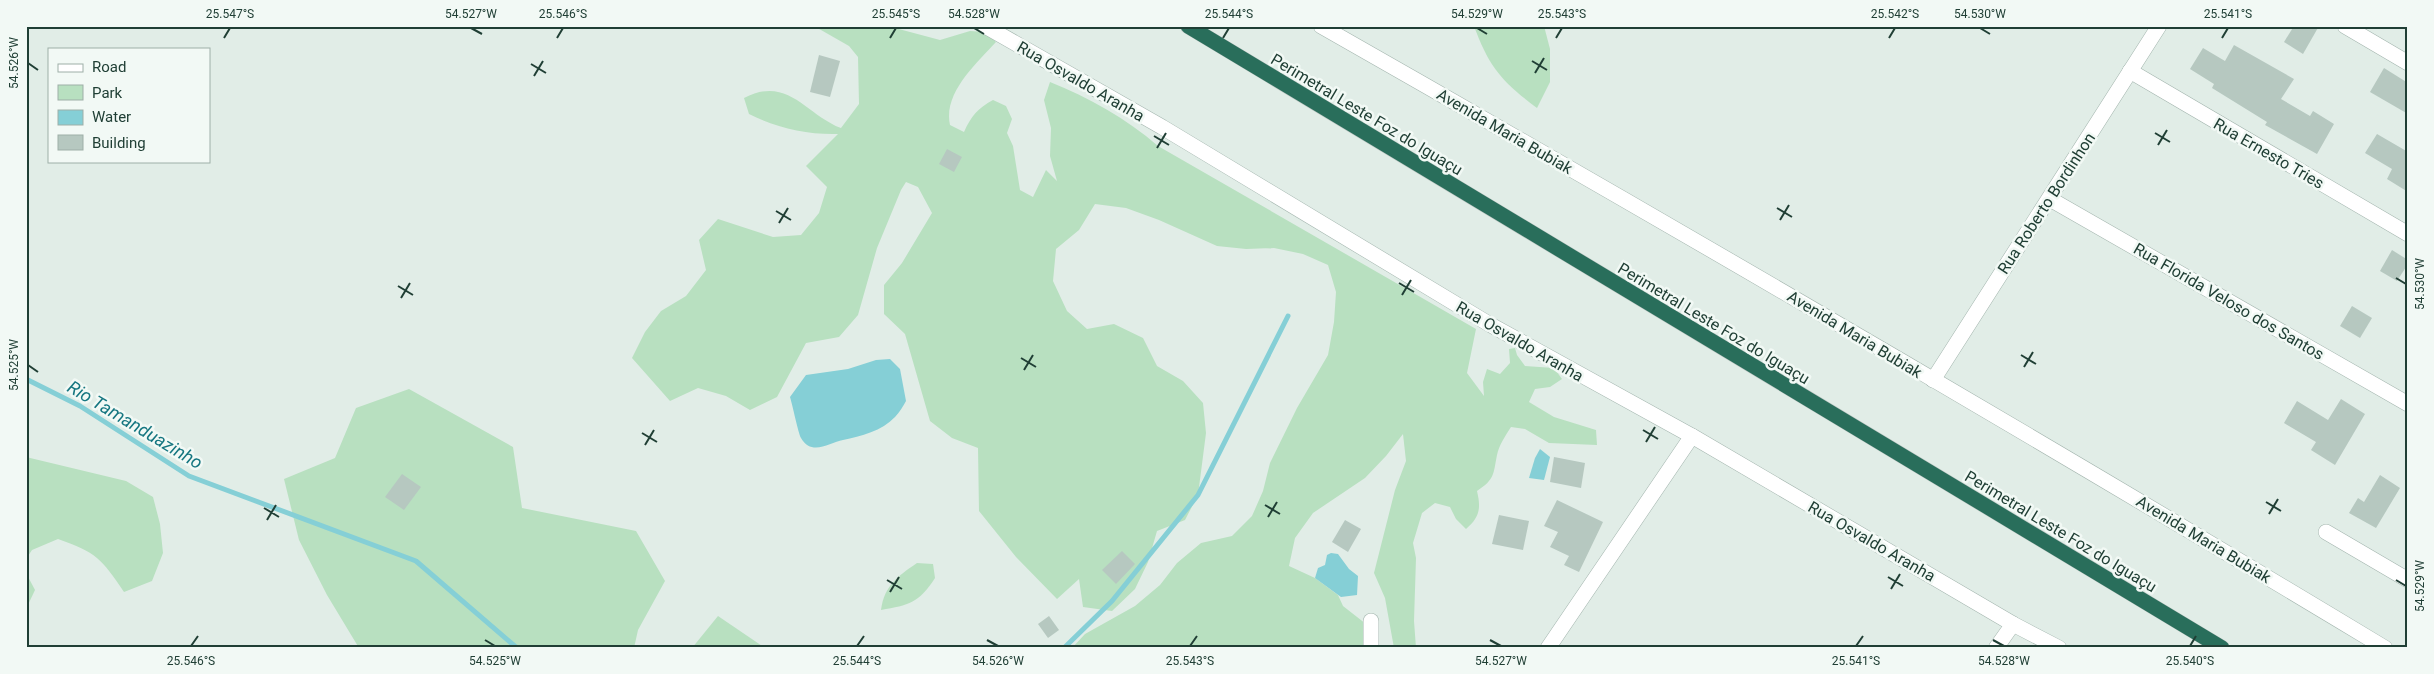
<svg xmlns="http://www.w3.org/2000/svg" width="2434" height="674" viewBox="0 0 2434 674" font-family="Roboto,sans-serif">
<rect width="100%" height="100%" fill="#e1ede7"/>
<g fill="#b8e0c0">
<path d="M814 26 895 28 940 40 970 31 985 32 996 42C976 64 943 93 950 125L964 132C971 116 978 108 993 100L1006 106 1012 119 1007 133 1013 146 1020 190 1033 197 1046 170 1057 181 1050 156 1051 128 1044 100 1050 82C1088 97 1127 119 1158 146L1476 329 1467 373 1484 396 1483 382 1487 369 1500 374 1510 363 1509 349 1515 348 1517 355 1525 366 1554 368 1562 379 1550 387 1535 389 1529 402 1554 417 1596 430 1597 445 1549 443 1525 429 1511 427C1506 435 1499 445 1497 455 1493 475 1495 479 1477 491 1481 508 1480 517 1466 529L1456 519 1450 507 1435 503 1422 513 1413 543 1416 558 1414 621 1416 648H1394L1385 598 1374 573 1395 490 1406 461 1403 434 1386 456 1365 478 1313 513 1295 538 1289 566 1315 578 1338 595 1343 606 1366 624V648H1072L1085 634 1135 606 1160 585 1177 563 1201 543 1232 536 1252 516 1263 491 1270 463 1297 408 1328 355 1334 322 1336 292 1328 265 1303 254 1274 248 1246 249 1217 246 1159 220 1126 208 1095 204 1079 230 1056 249 1053 281 1067 311 1087 329 1114 324 1143 338 1157 366 1183 381 1203 403 1206 433 1198 495 1185 520 1157 531 1148 562 1135 589 1112 611 1083 607 1079 579 1057 599 1016 557 979 511 978 448 952 438 930 421 905 334 884 314V285L902 263 932 213 918 187 906 182 901 190 877 248 858 315 839 337 806 343 777 397 750 410 726 396 698 388 670 401 632 358 645 332 661 311 686 296 706 270 699 240 718 219 773 237 801 235 819 213 827 187 806 166 838 134C808 135 776 128 749 114L744 98C788 75 805 114 841 128L859 104 858 57 849 46Z"/>
<path d="M1474 26H1544L1550 49V82L1537 108C1502 82 1489 67 1474 26Z"/>
<path d="M409 389 513 447 522 508 636 531 665 581 638 630 634 648H359L327 595 299 540 284 479 335 458 356 408Z"/>
<path d="M26 457 126 481 153 497 160 524 163 553 152 581 124 592C102 559 96 552 58 539L32 550 26 559Z"/>
<path d="M917 563 933 564 935 578C919 603 909 605 881 610 884 586 898 576 917 563Z"/>
<path d="M26 573 35 590 26 609Z"/>
<path d="M718 616 765 648H692Z"/>
</g>
<g fill="#85cfd6">
<path d="M890 359 900 369 906 401C903 406 900 412 895 417 882 431 861 436 843 440 830 442 812 457 801 438 798 432 793 407 790 397L806 375 848 369 876 360Z"/>
<path d="M1540 449 1550 457 1544 480 1529 478 1535 458Z"/>
<path d="M1331 553 1338 554 1349 569 1358 576 1357 595 1341 597 1315 578 1318 568 1325 565 1327 555Z"/>
</g>
<g fill="none" stroke-linecap="round" stroke-linejoin="round">
<g stroke="#85cfd6" stroke-width="5">
<path d="M26 379 80 406 189 476 416 561 517 648"/>
<path d="M1064 648 1112 601 1198 495 1288 316"/>
</g>
</g>
<g fill="#b6c8c0">
<path d="M2294 26H2319L2303 54 2284 42Z"/>
<path d="M2234 45 2294 79 2281 99 2310 116 2313 111 2334 124 2317 154 2265 125 2267 122 2212 88 2214 84 2190 69 2203 48 2225 61Z"/>
<path d="M819 55 840 61 830 97 810 92Z"/>
<path d="M2384 68 2408 83V114L2370 92Z"/>
<path d="M2377 134 2408 152V192L2387 179 2392 169 2365 153Z"/>
<path d="M947 149 962 157 954 172 939 164Z"/>
<path d="M2392 250 2408 260V264L2397 281 2380 271Z"/>
<path d="M2352 306 2372 318 2360 338 2340 326Z"/>
<path d="M2341 399 2365 414 2335 465 2311 450 2316 442 2284 423 2297 401 2328 420Z"/>
<path d="M1554 457 1585 463 1581 488 1550 482Z"/>
<path d="M402 474 421 487 404 510 385 497Z"/>
<path d="M2380 475 2400 488 2376 528 2349 513 2358 498 2364 502Z"/>
<path d="M1557 500 1603 522 1579 572 1564 565 1569 556 1550 547 1558 532 1544 526Z"/>
<path d="M1499 515 1529 521 1523 550 1492 544Z"/>
<path d="M1345 520 1361 529 1348 552 1332 542Z"/>
<path d="M1122 551 1135 564 1116 584 1102 570Z"/>
<path d="M1049 616 1059 630 1048 638 1038 624Z"/>
</g>
<g fill="none" stroke-linecap="round" stroke-linejoin="round">
<g stroke="#a3b5ae" stroke-width="16">
<g id="minor">
<path d="M985 26 1162 127 1489 324 1692 436 2013 624 2059 648"/>
<path d="M1321 26C1678 229 2033 436 2385 648"/>
<path d="M2345 26 2408 63"/>
<path d="M2130 71 2408 234"/>
<path d="M2050 199 2408 404"/>
<path d="M1933 380 2159 26"/>
<path d="M2326 532 2408 580"/>
<path d="M1371 648V621"/>
<path d="M1548 648 1692 436"/>
<path d="M1996 648 2013 624"/>
</g>
</g>
<g stroke="#c1c9c6" stroke-width="16">
<path id="highway" d="M1188 26 2222 648"/>
</g>
<use href="#minor" stroke="#fff" stroke-width="15"/>
<use href="#highway" stroke="#296e5b" stroke-width="15"/>
</g>
<path fill="none" stroke="#203f35" stroke-width="2" d="M471 28 482 34M974 28 984 34M1477 28 1487 34M1980 28 1990 34M224 38 230 28M557 38 563 28M890 38 896 28M1223 38 1229 28M1556 38 1562 28M1889 38 1895 28M2222 38 2228 28M1532 61 1547 70M28 63 38 70M531 64 546 73M1535 73 1544 58M534 76 543 61M2155 133 2170 142M1154 136 1169 145M2158 145 2167 130M1157 148 1166 133M1777 208 1792 217M776 211 791 220M1780 220 1789 205M779 223 788 208M2396 278 2406 284M1399 283 1414 292M398 286 413 295M1402 295 1411 280M401 298 410 283M2021 355 2036 364M1021 358 1036 367M28 365 38 372M2024 367 2033 352M1024 370 1033 355M1643 430 1658 439M642 433 657 442M1646 442 1655 427M645 445 654 430M2266 502 2281 511M1265 505 1280 514M264 508 279 517M2269 514 2278 499M1268 517 1277 502M267 520 276 505M1888 577 1903 586M887 580 902 589M2396 580 2406 586M1891 589 1900 574M890 592 899 577M485 640 495 646M987 640 998 646M1490 640 1501 646M1993 640 2004 646M191 646 198 636M857 646 864 636M1190 646 1197 636M1856 646 1863 636M2190 646 2196 636"/>
<g text-anchor="middle" stroke-width="5" stroke-linejoin="round" paint-order="stroke">
<g font-size="16" fill="#203f35" stroke="#f2f9f5">
<text transform="translate(1081 81) rotate(30)" y="6">Rua Osvaldo Aranha</text>
<text transform="translate(1367 114) rotate(31)" y="6">Perimetral Leste Foz do Iguaçu</text>
<text transform="translate(1505 131) rotate(30)" y="6">Avenida Maria Bubiak</text>
<text transform="translate(2269 153) rotate(30)" y="6">Rua Ernesto Tries</text>
<text transform="translate(2046 203) rotate(-57)" y="6">Rua Roberto Bordinhon</text>
<text transform="translate(2229 301) rotate(30)" y="6">Rua Florida Veloso dos Santos</text>
<text transform="translate(1714 323) rotate(31)" y="6">Perimetral Leste Foz do Iguaçu</text>
<text transform="translate(1855 334) rotate(31)" y="6">Avenida Maria Bubiak</text>
<text transform="translate(1520 341) rotate(30)" y="6">Rua Osvaldo Aranha</text>
<text transform="translate(2061 531) rotate(31)" y="6">Perimetral Leste Foz do Iguaçu</text>
<text transform="translate(2204 539) rotate(31)" y="6">Avenida Maria Bubiak</text>
<text transform="translate(1872 541) rotate(30)" y="6">Rua Osvaldo Aranha</text>
</g>
<g font-size="18" font-style="italic" fill="#157680" stroke="#f2f9f5">
<text transform="translate(135 425) rotate(31)" y="6">Rio Tamanduazinho</text>
</g>
</g>
<rect width="2434" height="674" fill="none" stroke="#f2f9f5" stroke-width="55"/>
<rect x="48" y="48" width="162" height="115" fill="#f2f9f5" stroke="#9eafa8"/>
<rect x="58" y="64" width="25" height="8" fill="#ffffff" stroke="#9eafa8"/>
<text x="92" y="72" font-size="15" fill="#203f35">Road</text>
<rect x="58" y="85" width="25" height="15" fill="#b8e0c0" stroke="#9eafa8"/>
<text x="92" y="98" font-size="15" fill="#203f35">Park</text>
<rect x="58" y="110" width="25" height="15" fill="#85cfd6" stroke="#9eafa8"/>
<text x="92" y="122" font-size="15" fill="#203f35">Water</text>
<rect x="58" y="135" width="25" height="15" fill="#b6c8c0" stroke="#9eafa8"/>
<text x="92" y="148" font-size="15" fill="#203f35">Building</text>
<rect x="28" y="28" width="2378" height="618" fill="none" stroke="#203f35" stroke-width="2"/>
<g font-size="12" text-anchor="middle" fill="#203f35">
<text x="230" y="18">25.547°S</text>
<text x="471" y="18">54.527°W</text>
<text x="563" y="18">25.546°S</text>
<text x="896" y="18">25.545°S</text>
<text x="974" y="18">54.528°W</text>
<text x="1229" y="18">25.544°S</text>
<text x="1477" y="18">54.529°W</text>
<text x="1562" y="18">25.543°S</text>
<text x="1895" y="18">25.542°S</text>
<text x="1980" y="18">54.530°W</text>
<text x="2228" y="18">25.541°S</text>
<text transform="translate(14 63) rotate(-90)" y="4">54.526°W</text>
<text transform="translate(2420 284) rotate(-90)" y="4">54.530°W</text>
<text transform="translate(14 365) rotate(-90)" y="4">54.525°W</text>
<text transform="translate(2420 586) rotate(-90)" y="4">54.529°W</text>
<text x="191" y="665">25.546°S</text>
<text x="495" y="665">54.525°W</text>
<text x="857" y="665">25.544°S</text>
<text x="998" y="665">54.526°W</text>
<text x="1190" y="665">25.543°S</text>
<text x="1501" y="665">54.527°W</text>
<text x="1856" y="665">25.541°S</text>
<text x="2004" y="665">54.528°W</text>
<text x="2190" y="665">25.540°S</text>
</g>
</svg>
